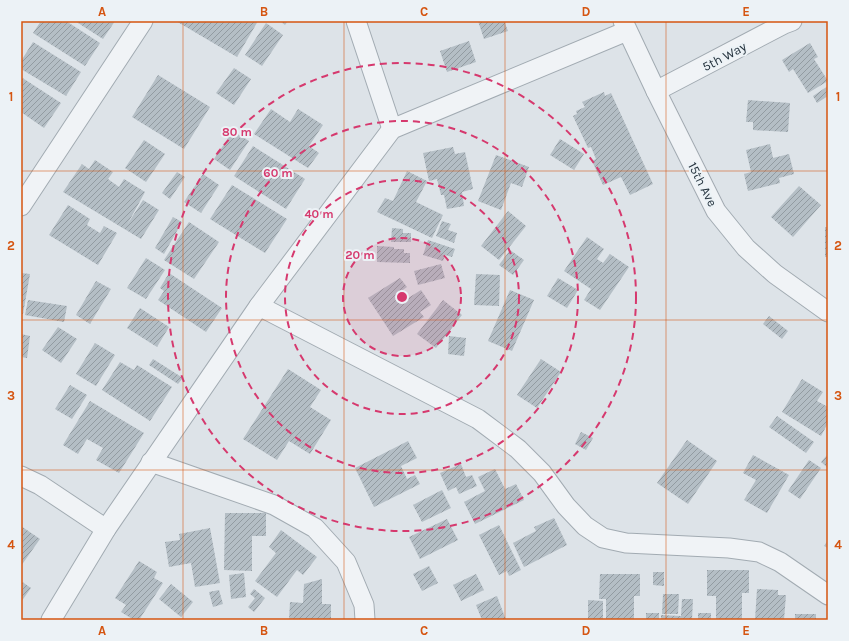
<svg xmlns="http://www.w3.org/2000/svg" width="849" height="641" viewBox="0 0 849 641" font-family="Karla,sans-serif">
<defs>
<pattern id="building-hatch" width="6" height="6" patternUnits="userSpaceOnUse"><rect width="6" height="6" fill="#b4bec5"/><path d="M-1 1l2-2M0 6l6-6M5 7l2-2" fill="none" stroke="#929ba1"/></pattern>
</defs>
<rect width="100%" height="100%" fill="#dde3e8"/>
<g fill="url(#building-hatch)">
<path d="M41 21H66L100 43 85 66 33 33Z"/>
<path d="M75 21H115L103 39Z"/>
<path d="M176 21H258L237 57Z"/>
<path d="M280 21H288L285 25Z"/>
<path d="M478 21H504L508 31 484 39Z"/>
<path d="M266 23 283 35 262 66 245 55Z"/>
<path d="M469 41 476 62 447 72 440 51Z"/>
<path d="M33 42 81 72 66 96 21 69V61Z"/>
<path d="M810 43 818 57 814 59 828 81 808 93 793 69 789 72 782 60Z"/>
<path d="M234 68 251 79 234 105 216 93Z"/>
<path d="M158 75 210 107 184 149 132 117Z"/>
<path d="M21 77 61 103 44 128 21 112Z"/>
<path d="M828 86V96L817 103 813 96Z"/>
<path d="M604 92 605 96 611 93 653 184 630 195 621 177 603 185 592 161 596 159 591 147 588 148 573 116 577 114 576 111 585 107 582 102Z"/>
<path d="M748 100 790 103 788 132 753 130V122H746Z"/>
<path d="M271 109 290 122 298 109 323 125 309 146 319 153 308 168 254 134Z"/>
<path d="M233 131 249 141 230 170 214 159Z"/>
<path d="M560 139 584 154 574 170 550 155Z"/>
<path d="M144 140 165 154 146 182 125 168Z"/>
<path d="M770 144 773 158 789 154 794 174 779 178 780 183 748 191 744 174 751 172 746 150Z"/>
<path d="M253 146 305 179 286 209 234 176Z"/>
<path d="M453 147 455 154 465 152 473 189 462 192 464 206 447 209 444 195H441L437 179 429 181 423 153Z"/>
<path d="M496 155 529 167 522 187 511 183 501 210 478 201Z"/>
<path d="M95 160 113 172 108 179 119 187 124 179 145 192 127 225 143 200 159 210 141 239 63 192 82 164 89 169Z"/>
<path d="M407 171 427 181 416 202 443 215 432 238 377 212 385 198 393 201Z"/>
<path d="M177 172 185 177 170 199 162 193Z"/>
<path d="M203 174 219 185 201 213 184 202Z"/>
<path d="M232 185 287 219 265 253 210 219Z"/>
<path d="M799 186 821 205 793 237 771 217Z"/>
<path d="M68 205 90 219 87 225 100 233 104 226 117 233 98 265 49 235Z"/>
<path d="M508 211 526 226 499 260 481 246Z"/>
<path d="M173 217 182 222 164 254 155 248Z"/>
<path d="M442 221 451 224 448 230 457 233 454 243 436 236Z"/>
<path d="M189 222 219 242 194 279 164 260Z"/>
<rect x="825" y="227" width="3" height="30"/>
<path d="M392 228 403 229V233H411V242H391Z"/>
<path d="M587 237 604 249 597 259 603 263 610 254 629 267 600 310 584 300 591 289 564 271Z"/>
<path d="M428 240 455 249 452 257 445 255 443 261 423 255Z"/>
<path d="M377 246 394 247V249H404V253H410V263L377 262Z"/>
<path d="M510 250 524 260 513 275 499 265Z"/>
<path d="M146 258 165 270 146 299 127 288Z"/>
<path d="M441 264 445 278 418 285 414 271Z"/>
<path d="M21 273 30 274 23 314H21Z"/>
<path d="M169 273 222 308 206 332 158 300 164 291 160 288Z"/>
<path d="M476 274 500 275 499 306 474 305Z"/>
<path d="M400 278 407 287 400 292 405 300 421 290 431 305 420 312 424 317 393 336 368 298Z"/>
<path d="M558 278 578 290 567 308 547 296Z"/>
<path d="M96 281 111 289 90 324 76 315Z"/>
<path d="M510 290 534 300 512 351 488 341Z"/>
<path d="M28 300 67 306 64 322 25 315Z"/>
<path d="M443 300 462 315 436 348 417 334Z"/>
<path d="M140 308 169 327 157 347 127 328Z"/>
<path d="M769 316 788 331 782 339 763 324Z"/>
<path d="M58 327 77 339 61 363 42 350Z"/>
<path d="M21 334 30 336 27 358 21 357Z"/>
<path d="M449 336 466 338 464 356 448 354Z"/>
<path d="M95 343 115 355 96 386 76 374Z"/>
<path d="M153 359 183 378 178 384 149 365Z"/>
<path d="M541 359 561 372 537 408 517 395Z"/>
<path d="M120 362 134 370 137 365 172 387 150 421 102 390Z"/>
<path d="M288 369 321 390 310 407 331 420 310 454 289 441 277 460 243 439Z"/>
<path d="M802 379 823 392 817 401 828 407V423L821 436 782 412Z"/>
<path d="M70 385 87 395 72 419 55 409Z"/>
<path d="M90 401 144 433 119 473 96 460 103 448 87 439 78 454 63 445Z"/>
<path d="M777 416 814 442 806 453 769 427Z"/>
<path d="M581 432 593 438 586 450 575 444Z"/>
<path d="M687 440 717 461 688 504 657 483Z"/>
<path d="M408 441 417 458 401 466 407 479 415 475 420 484 374 507 355 468Z"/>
<path d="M753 455 789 475 767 513 744 500 756 480 743 473Z"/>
<path d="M827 455H828V468L821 462Z"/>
<path d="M809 460 821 468 800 499 788 491Z"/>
<path d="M461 464 466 477 472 475 477 486 459 494 456 487 448 491 440 473Z"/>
<path d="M495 469 505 489 516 484 524 500 475 524 464 502 485 491 478 477Z"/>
<path d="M442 490 451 508 422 522 413 505Z"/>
<path d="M225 513H266V536H252V571L224 570Z"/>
<path d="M554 518 567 545 524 567 513 543 536 531 534 527Z"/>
<path d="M447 519 458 540 420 559 409 537Z"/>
<path d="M499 525 521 570 509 576 507 571 499 575 479 535Z"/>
<path d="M21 526 40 539 21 566Z"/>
<path d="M210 528 220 583 195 587 191 563 169 567 165 542 180 540 179 534Z"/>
<path d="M281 530 317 557 303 575 297 570 277 597 255 581 276 553 269 547Z"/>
<path d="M828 540V548L824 546Z"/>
<path d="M139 561 157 572 154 578 163 583 139 620H134L121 612 126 605 115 598Z"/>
<path d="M429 566 438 583 422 591 413 574Z"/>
<path d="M707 570H749V593H742V620H716V596H707Z"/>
<path d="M653 572H664V586L653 585Z"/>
<path d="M244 573 246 597 231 599 229 575Z"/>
<path d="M476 574 484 590 461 601 453 585Z"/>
<path d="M600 574H640V596H634V620H606V599H599Z"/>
<path d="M322 579V604H331V620H289L290 602 303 603 304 584Z"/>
<path d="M21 581 31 588 21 602Z"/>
<path d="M171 584 193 602 181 617 159 599Z"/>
<path d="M254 589 265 598 254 612 248 607 255 598 250 594Z"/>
<path d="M757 589 778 590V595H786L784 620H755Z"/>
<path d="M219 590 223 604 213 607 209 592Z"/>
<path d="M663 594H679L678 614H662Z"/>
<path d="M497 596 506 620H482L476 605Z"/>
<path d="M682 599H693L692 620H661V615L681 616Z"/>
<path d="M588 600 603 601V620H588Z"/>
<rect x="646" y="613" width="13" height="7"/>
<rect x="698" y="613" width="13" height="7"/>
<rect x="795" y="614" width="21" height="6"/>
</g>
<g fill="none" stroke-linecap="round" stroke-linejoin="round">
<g stroke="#a2abb2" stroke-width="21">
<g id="minor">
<path d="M356 21 392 129"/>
<path d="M623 21 656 91 716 211 746 248 775 274 828 312"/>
<path d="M656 91 784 24 792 21"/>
<path d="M21 206 143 21"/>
<path d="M259 306 478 419 518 449 542 473 566 506 585 526 603 538 626 543 729 548 759 552 780 562 828 595"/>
<path d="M151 462 274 505 315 528 346 562 364 605 365 620"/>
<path d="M21 476 40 485 106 529"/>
<path d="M51 620 106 529 259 306 392 129 627 31"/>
</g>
</g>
<use href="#minor" stroke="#f0f3f6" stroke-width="19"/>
</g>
<path fill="none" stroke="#d55511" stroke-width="1" stroke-opacity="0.55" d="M183 21V620M344 21V620M505 21V620M666 21V620M21 171H828M21 320H828M21 470H828"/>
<circle cx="402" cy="297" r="59" fill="#d6396e" fill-opacity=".12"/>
<g fill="none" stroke="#d6396e" stroke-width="2" stroke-dasharray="7 5">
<circle cx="402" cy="297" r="59"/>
<circle cx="402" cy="297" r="117"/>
<circle cx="402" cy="297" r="176"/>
<circle cx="402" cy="297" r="234"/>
</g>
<g text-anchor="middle" stroke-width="4" stroke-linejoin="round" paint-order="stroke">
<g font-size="13" fill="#26343f" stroke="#ecf2f6">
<text transform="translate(724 56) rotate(-28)" y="5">5th Way</text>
<text transform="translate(703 184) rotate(63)" y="5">15th Ave</text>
</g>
</g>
<circle cx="402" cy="297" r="6" fill="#d6396e" stroke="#ecf2f6" stroke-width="2"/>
<g font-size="12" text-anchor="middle" font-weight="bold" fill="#d6396e" stroke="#ecf2f6" stroke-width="4" stroke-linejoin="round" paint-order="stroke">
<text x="237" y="136">80 m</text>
<text x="278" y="177">60 m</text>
<text x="319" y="218">40 m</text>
<text x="360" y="259">20 m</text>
</g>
<rect width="849" height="641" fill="none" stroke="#ecf2f6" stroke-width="44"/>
<rect x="22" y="22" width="805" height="597" fill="none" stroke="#d55511" stroke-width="1.5"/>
<g font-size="13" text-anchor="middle" font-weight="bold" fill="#d55511">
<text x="102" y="16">A</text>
<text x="264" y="16">B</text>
<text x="424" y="16">C</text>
<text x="586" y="16">D</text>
<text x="746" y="16">E</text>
<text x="11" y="101">1</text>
<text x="838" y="101">1</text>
<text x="11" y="250">2</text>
<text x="838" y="250">2</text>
<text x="11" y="400">3</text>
<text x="838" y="400">3</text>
<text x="11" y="549">4</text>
<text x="838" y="549">4</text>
<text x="102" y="635">A</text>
<text x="264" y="635">B</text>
<text x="424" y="635">C</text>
<text x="586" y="635">D</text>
<text x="746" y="635">E</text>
</g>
</svg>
